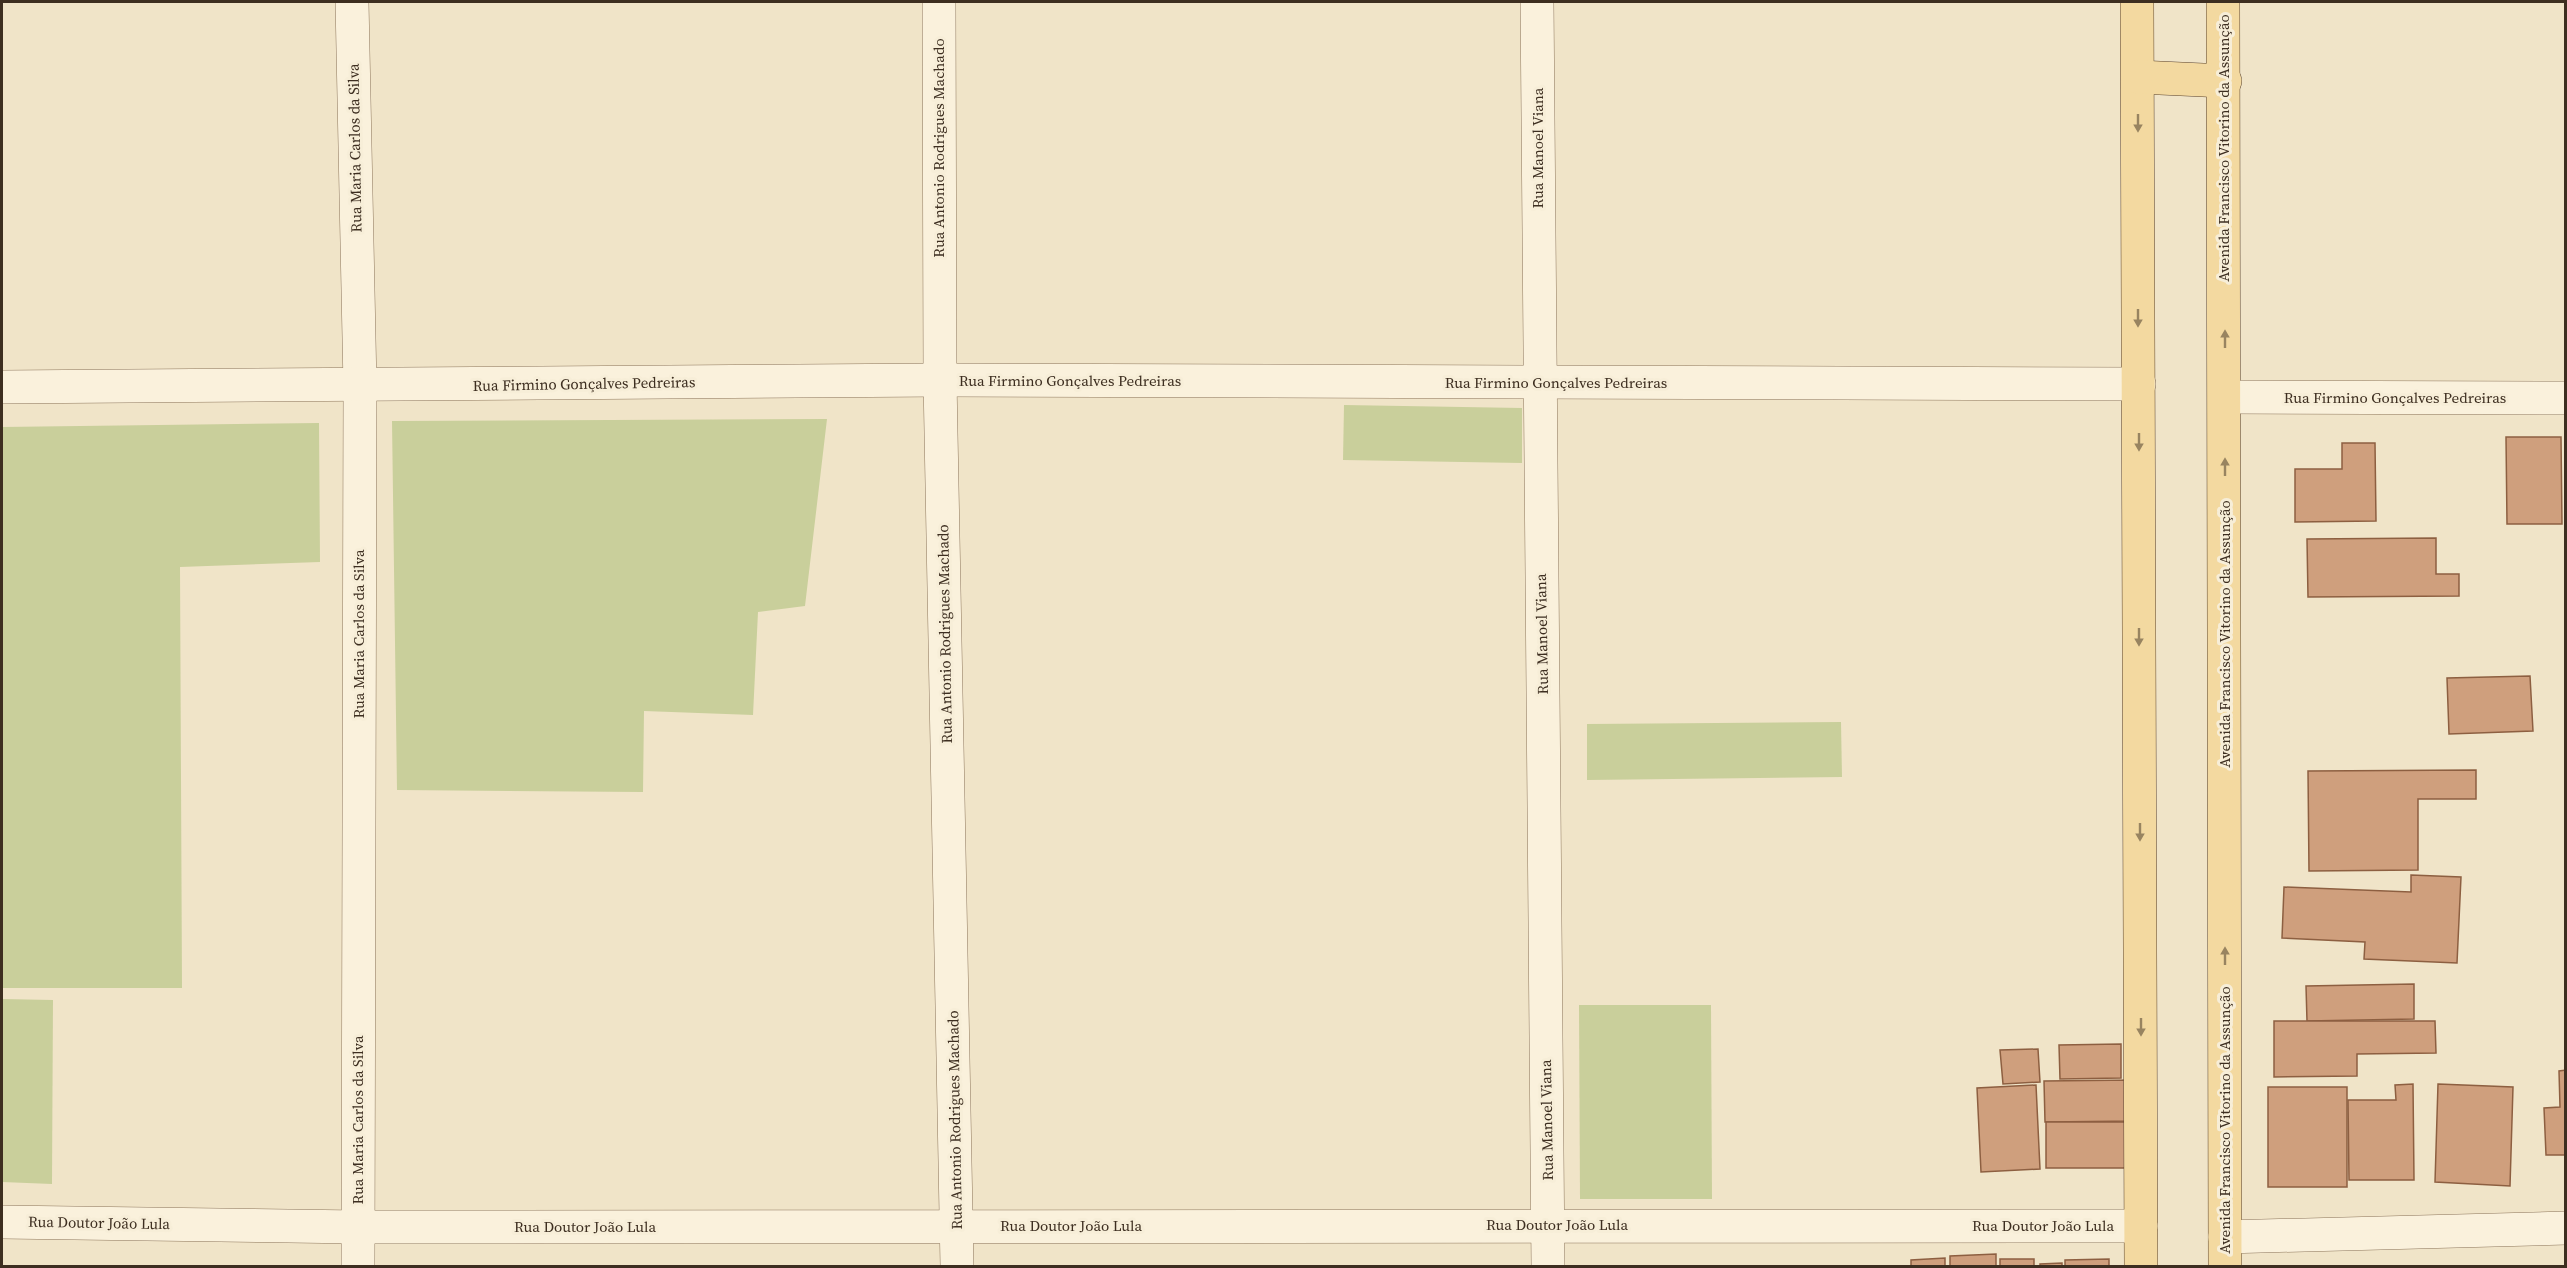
<svg xmlns="http://www.w3.org/2000/svg" width="2567" height="1268" viewBox="0 0 2567 1268" font-family="'Source Serif 4',serif">
<rect width="100%" height="100%" fill="#f0e4c8"/>
<g fill="#c9cf9b">
<path d="M1344 405 1522 408V463L1343 460Z"/>
<path d="M827 419 805 606 758 612 753 715 644 711 643 792 397 790 392 421Z"/>
<path d="M319 423 320 562 180 567 182 988H2V427Z"/>
<path d="M1841 722 1842 777 1587 780V724Z"/>
<path d="M2 999 53 1000 52 1184 2 1182Z"/>
<path d="M1579 1005H1711L1712 1199H1580Z"/>
</g>
<g fill="#cf9f7d" stroke="#8d5f41" stroke-width="1.5">
<path d="M2506 437H2561L2562 524H2507Z"/>
<path d="M2342 443H2375L2376 521 2295 522V469H2342Z"/>
<path d="M2436 538V574H2459V596L2308 597 2307 539Z"/>
<path d="M2530 676 2533 731 2449 734 2447 678Z"/>
<path d="M2476 770V799H2418V870L2309 871 2308 771Z"/>
<path d="M2411 875 2461 877 2457 963 2364 959 2365 942 2282 938 2284 887 2411 892Z"/>
<path d="M2414 984V1019L2307 1021 2306 986Z"/>
<path d="M2274 1021H2435L2436 1053 2357 1054V1076L2274 1077Z"/>
<path d="M2121 1044V1078L2060 1079 2059 1045Z"/>
<path d="M2038 1049 2040 1082 2003 1084 2000 1050Z"/>
<path d="M2566 1070V1155H2546L2544 1108 2560 1107 2559 1071Z"/>
<path d="M2135 1080 2136 1121 2045 1122 2044 1081Z"/>
<path d="M2413 1084 2414 1180H2349L2348 1100H2396L2395 1085Z"/>
<path d="M2438 1084 2513 1087 2510 1186 2435 1182Z"/>
<path d="M2036 1085 2040 1169 1981 1172 1977 1088Z"/>
<rect x="2268" y="1087" width="79" height="100"/>
<path d="M2046 1122H2132L2133 1168H2046Z"/>
<path d="M1996 1254V1266H1950V1256Z"/>
<path d="M1945 1258V1266H1911V1260Z"/>
<rect x="2000" y="1259" width="34" height="7"/>
<path d="M2109 1259V1266H2065V1260Z"/>
<path d="M2062 1263V1266H2040V1264Z"/>
</g>
<g fill="none" stroke-linecap="round" stroke-linejoin="round">
<g stroke="#8d765c" stroke-width="34">
<g id="minor">
<path d="M352 2 360 386 358 1266"/>
<path d="M939 2 940 380 957 1266"/>
<path d="M1537 2 1548 1266"/>
<path d="M2 387 940 380 2139 384"/>
<path d="M2225 397 2566 398"/>
<path d="M2 1222 358 1227 2141 1226"/>
<path d="M2225 1237 2566 1228"/>
</g>
</g>
<g stroke="#5b4430" stroke-width="34">
<g id="major">
<path d="M2137 2 2141 1266"/>
<path d="M2223 2 2225 1266"/>
<path d="M2138 77 2225 81"/>
</g>
</g>
<use href="#minor" stroke="#faf1dc" stroke-width="33"/>
<use href="#major" stroke="#f3d9a0" stroke-width="33"/>
</g>
<defs><path id="oneway-solid" d="M-6-.8H1V-3.2L6.5 0L1 3.2V.8H-6Z" transform="scale(1.5)"/></defs>
<g fill="#988460">
<use href="#oneway-solid" transform="translate(2138 123) rotate(90)"/>
<use href="#oneway-solid" transform="translate(2138 318) rotate(90)"/>
<use href="#oneway-solid" transform="translate(2225 339) rotate(-90)"/>
<use href="#oneway-solid" transform="translate(2139 442) rotate(90)"/>
<use href="#oneway-solid" transform="translate(2225 467) rotate(-90)"/>
<use href="#oneway-solid" transform="translate(2139 637) rotate(90)"/>
<use href="#oneway-solid" transform="translate(2140 832) rotate(90)"/>
<use href="#oneway-solid" transform="translate(2225 956) rotate(-90)"/>
<use href="#oneway-solid" transform="translate(2141 1027) rotate(90)"/>
</g>
<g text-anchor="middle" stroke-width="6" stroke-linejoin="round" paint-order="stroke">
<g font-size="15" fill="#3d2e20" stroke="#f7eed8">
<text transform="translate(355 148) rotate(-91)" y="5">Rua Maria Carlos da Silva</text>
<text transform="translate(939 148) rotate(-90)" y="5">Rua Antonio Rodrigues Machado</text>
<text transform="translate(1538 148) rotate(-90)" y="5">Rua Manoel Viana</text>
<text transform="translate(2224 148) rotate(-90)" y="5">Avenida Francisco Vitorino da Assunção</text>
<text x="1070" y="386">Rua Firmino Gonçalves Pedreiras</text>
<text x="1556" y="388">Rua Firmino Gonçalves Pedreiras</text>
<text transform="translate(584 384) rotate(-1)" y="5">Rua Firmino Gonçalves Pedreiras</text>
<text x="2395" y="403">Rua Firmino Gonçalves Pedreiras</text>
<text transform="translate(359 634) rotate(-90)" y="5">Rua Maria Carlos da Silva</text>
<text transform="translate(945 634) rotate(-91)" y="5">Rua Antonio Rodrigues Machado</text>
<text transform="translate(1542 634) rotate(-91)" y="5">Rua Manoel Viana</text>
<text transform="translate(2225 634) rotate(-90)" y="5">Avenida Francisco Vitorino da Assunção</text>
<text transform="translate(358 1120) rotate(-90)" y="5">Rua Maria Carlos da Silva</text>
<text transform="translate(955 1120) rotate(-91)" y="5">Rua Antonio Rodrigues Machado</text>
<text transform="translate(1547 1120) rotate(-91)" y="5">Rua Manoel Viana</text>
<text transform="translate(2225 1120) rotate(-90)" y="5">Avenida Francisco Vitorino da Assunção</text>
<text transform="translate(99 1223) rotate(1)" y="5">Rua Doutor João Lula</text>
<text x="1557" y="1230">Rua Doutor João Lula</text>
<text x="1071" y="1231">Rua Doutor João Lula</text>
<text x="2043" y="1231">Rua Doutor João Lula</text>
<text x="585" y="1232">Rua Doutor João Lula</text>
</g>
</g>
<rect width="2567" height="1268" fill="none" stroke="#3d2e20" stroke-width="6"/>
</svg>
